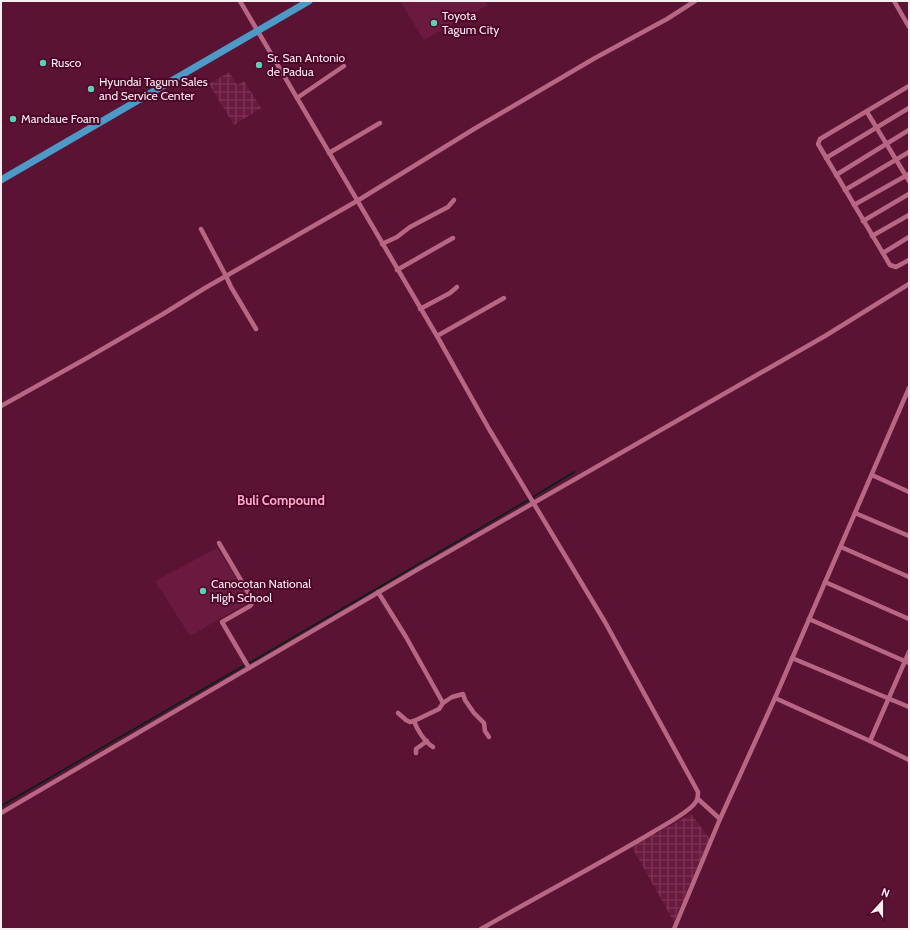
<svg xmlns="http://www.w3.org/2000/svg" width="910" height="930" viewBox="0 0 910 930" font-family="Cabin,sans-serif">
<defs>
<pattern id="industrial-grid" width="8" height="8" patternUnits="userSpaceOnUse"><rect width="8" height="8" fill="#691a3e"/><path d="M0 4h8M4 0v8" fill="none" stroke="#7f3c5a"/></pattern>
</defs>
<rect width="100%" height="100%" fill="#5b1333"/>
<g fill="#691a3e">
<path d="M400 1H485L488 5 424 40Z"/>
<path d="M217 548 251 601 190 636 155 581Z"/>
</g>
<g fill="url(#industrial-grid)">
<path d="M229 72 237 85 244 81 261 108 234 125 209 84Z"/>
<path d="M691 814 710 839 674 922 632 847Z"/>
</g>
<g fill="none" stroke-linecap="round" stroke-linejoin="round">
<g stroke="#00221b" stroke-width="1.5">
<path d="M533 497 574 472"/>
<path d="M249 663 528 500"/>
<path d="M1 806 245 665"/>
<path d="M909 929V928"/>
</g>
<g stroke="#b76784" stroke-width="4.5">
<path d="M240 1 437 336 489 429 605 622 698 792C698 796 698 800 695 803 688 813 664 825 653 832 596 866 538 896 481 929"/>
<path d="M894 1 909 27"/>
<path d="M909 86 820 139 818 144 890 265 896 267 909 260"/>
<path d="M297 98 344 66"/>
<path d="M867 112 909 181"/>
<path d="M329 153 380 123"/>
<path d="M826 158 909 108"/>
<path d="M836 175 909 130"/>
<path d="M845 190 909 152"/>
<path d="M854 205 909 174"/>
<path d="M863 221 909 194"/>
<path d="M201 229 226 276 231 287 256 329"/>
<path d="M872 236 909 215"/>
<path d="M382 244 397 237 410 227 448 207 454 200"/>
<path d="M883 253 909 237"/>
<path d="M397 270 453 238"/>
<path d="M420 309 450 293 457 287"/>
<path d="M437 336 504 298"/>
<path d="M1 406 87 358 163 314 205 288 357 201 474 129 595 58 667 19 695 1"/>
<path d="M872 475 909 492"/>
<path d="M855 513 909 536"/>
<path d="M219 543 252 599V603L250 606 222 622 249 668"/>
<path d="M841 547 909 577"/>
<path d="M825 582 909 619"/>
<path d="M378 592 406 637 443 703 439 709 414 721 410 722 406 720 398 713"/>
<path d="M809 619 909 663"/>
<path d="M792 658 909 707"/>
<path d="M775 698 870 741 909 760"/>
<path d="M443 703 452 697 463 694 465 700 474 713 484 723 485 731 489 737"/>
<path d="M414 721C417 730 425 742 433 747"/>
<path d="M870 741 909 652"/>
<path d="M416 753V749L427 741"/>
<path d="M698 799 720 819"/>
<path d="M1 813 420 568 825 336 909 284"/>
<path d="M674 929 720 819 775 698 909 388"/>
</g>
<path stroke="#4d99c8" stroke-width="7" d="M1 180 309 1"/>
</g>
<g fill="#5eceb7" stroke="#4e0529" stroke-width="1.5">
<circle cx="434" cy="23" r="4"/>
<circle cx="43" cy="63" r="4"/>
<circle cx="259" cy="65" r="4"/>
<circle cx="91" cy="89" r="4"/>
<circle cx="13" cy="119" r="4"/>
<circle cx="203" cy="591" r="4"/>
</g>
<g text-anchor="middle" stroke-width="4" stroke-linejoin="round" paint-order="stroke">
<g font-size="12" fill="#f9eff2" stroke="#4e0529" text-anchor="start">
<text x="442" y="20">Toyota<tspan x="442" dy="14">Tagum City</tspan></text>
<text x="267" y="62">Sr. San Antonio<tspan x="267" dy="14">de Padua</tspan></text>
<text x="51" y="67">Rusco</text>
<text x="99" y="86">Hyundai Tagum Sales<tspan x="99" dy="14">and Service Center</tspan></text>
<text x="21" y="123">Mandaue Foam</text>
<text x="211" y="588">Canocotan National<tspan x="211" dy="14">High School</tspan></text>
</g>
<g font-size="13" font-weight="bold" fill="#fea8c5" stroke="#4e0529">
<text x="281" y="505">Buli Compound</text>
</g>
</g>
<rect width="910" height="930" fill="none" stroke="#f9eff2" stroke-width="4"/>
<g transform="translate(882 902) rotate(21)" stroke="#4e0529" stroke-width="3" paint-order="stroke">
<path d="M0-3L7 15L0 10L-7 15Z" fill="#f9eff2"/>
<text y="-6" font-size="11" font-weight="bold" text-anchor="middle" fill="#f9eff2">N</text>
</g>
</svg>
